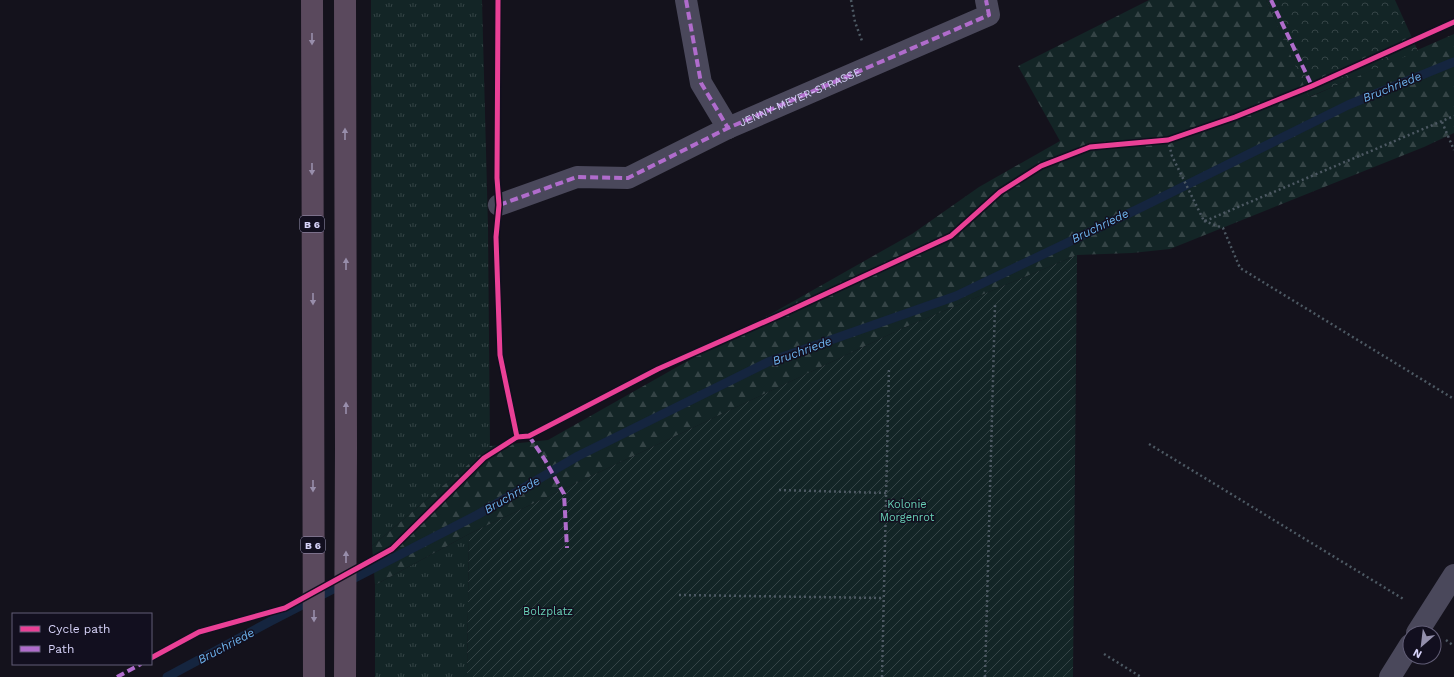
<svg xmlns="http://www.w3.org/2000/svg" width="1454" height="677" viewBox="0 0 1454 677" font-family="'Work Sans',sans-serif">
<defs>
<pattern id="grass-tufts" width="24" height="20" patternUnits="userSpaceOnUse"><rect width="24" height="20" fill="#132526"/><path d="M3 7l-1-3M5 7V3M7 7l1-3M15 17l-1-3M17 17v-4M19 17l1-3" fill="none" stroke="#354446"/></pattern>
<pattern id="forest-firs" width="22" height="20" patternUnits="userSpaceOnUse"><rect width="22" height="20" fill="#132526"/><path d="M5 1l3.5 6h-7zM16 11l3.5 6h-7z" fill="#354446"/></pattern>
<pattern id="park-crowns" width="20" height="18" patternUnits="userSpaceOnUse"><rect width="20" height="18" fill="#132526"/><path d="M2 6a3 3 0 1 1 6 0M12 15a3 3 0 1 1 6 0" fill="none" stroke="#354446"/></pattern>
<pattern id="garden-furrows" width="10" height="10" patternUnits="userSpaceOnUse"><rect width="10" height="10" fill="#132526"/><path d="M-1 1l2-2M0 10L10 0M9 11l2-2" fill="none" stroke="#354446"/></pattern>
</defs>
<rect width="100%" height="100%" fill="#14121c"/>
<g fill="url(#grass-tufts)">
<path d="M371 0H482L488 227 490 446 372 546Z"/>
<path d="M469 534 467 677H375V585Z"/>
</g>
<path fill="url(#forest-firs)" d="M1149 0H1266L1310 97 1454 34V133L1424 147 1170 249 1132 253 1077 255 901 329 469 534 375 585 372 546 490 446 548 440 912 234 979 187 1060 141 1018 66Z"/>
<path fill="url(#park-crowns)" d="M1266 0H1395L1418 51 1309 97Z"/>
<path fill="url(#garden-furrows)" d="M1077 255 1073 677H467L469 534 901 329Z"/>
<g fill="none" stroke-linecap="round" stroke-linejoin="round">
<path stroke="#15253f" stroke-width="9" d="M167 677 271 621 477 515 578 456 768 362 956 296 1142 207 1348 105 1454 62"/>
<g stroke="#4d5963" stroke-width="2.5" stroke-dasharray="2 3" stroke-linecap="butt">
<path d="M851 0 855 22 862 41"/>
<path d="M1442 122 1454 150"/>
<path d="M1168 140 1172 156 1204 221"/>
<path d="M1204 221 1223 228 1240 268 1454 399"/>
<path d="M1205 221 1454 116"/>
<path d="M1149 444 1405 600"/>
<path d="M779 490 886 493"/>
<path d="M679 595 884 598"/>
<path d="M1446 640 1454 646"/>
<path d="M1104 654 1141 677"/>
<path d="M882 677 889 367"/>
<path d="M985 677 995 305"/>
</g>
<g stroke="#4a485b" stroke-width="22">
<path d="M686 0 701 83 728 128"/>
<path d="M499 205 577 177 628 178 728 128 989 15 986 0"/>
<path d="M1417 633 1454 575"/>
<path d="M1390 677 1410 645"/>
</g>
<g stroke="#5a495d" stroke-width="22">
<path d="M312 0 314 677"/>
<path d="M345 0 346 447 345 677"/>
</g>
<g stroke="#b06ccc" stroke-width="4" stroke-dasharray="8 4" stroke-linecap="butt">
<path d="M686 0 701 83 728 128"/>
<path d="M1271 0 1312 86"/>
<path id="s1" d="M499 205 577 177 628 178 728 128 989 15 986 0"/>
<path d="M529 436 545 460 564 494 567 548"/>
<path d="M117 677 141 664"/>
</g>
<g stroke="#120f1f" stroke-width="8">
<g id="cycleway">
<path d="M498 0 497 178 499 205 496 237 500 355 517 437"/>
<path d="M151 658 199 632 285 608 392 549 484 458 517 437 529 436 658 369 780 315 951 236 1000 192 1041 166 1090 147 1168 140 1235 117 1312 86 1454 22"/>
</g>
</g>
<use href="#cycleway" stroke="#ea4096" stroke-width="5"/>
</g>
<defs><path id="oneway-solid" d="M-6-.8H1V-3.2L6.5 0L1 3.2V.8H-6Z"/></defs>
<g fill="#988eab">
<use href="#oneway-solid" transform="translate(312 39) rotate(90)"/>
<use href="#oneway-solid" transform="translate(345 134) rotate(-90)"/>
<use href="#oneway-solid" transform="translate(312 169) rotate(90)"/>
<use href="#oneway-solid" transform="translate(346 264) rotate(-90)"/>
<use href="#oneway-solid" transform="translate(313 299) rotate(90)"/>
<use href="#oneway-solid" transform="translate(346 408) rotate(-90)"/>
<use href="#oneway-solid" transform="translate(313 486) rotate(90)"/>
<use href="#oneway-solid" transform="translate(346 557) rotate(-90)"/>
<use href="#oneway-solid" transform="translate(314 616) rotate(90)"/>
</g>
<g text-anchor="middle" stroke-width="3" stroke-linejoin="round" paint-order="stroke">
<g fill="#120f1f" stroke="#9c98b8" stroke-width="1">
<rect x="300" y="216" width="24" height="16" rx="3"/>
<rect x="301" y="537" width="24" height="16" rx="3"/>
</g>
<g font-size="10" font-weight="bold" fill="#d7d3f9">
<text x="312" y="228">B 6</text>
<text x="313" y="549">B 6</text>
</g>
<g font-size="11" fill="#d7d3f9" stroke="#120f1f">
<text dy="4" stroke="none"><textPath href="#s1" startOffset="324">JENNY-MEYER-STRASSE</textPath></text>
</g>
<g font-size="11" fill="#68d0b5" stroke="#120f1f">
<text x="907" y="508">Kolonie<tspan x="907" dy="13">Morgenrot</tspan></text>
<text x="548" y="615">Bolzplatz</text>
</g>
<g font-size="12" font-style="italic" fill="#6db3ed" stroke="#120f1f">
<text transform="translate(1392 87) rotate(-22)" y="4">Bruchriede</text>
<text transform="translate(1100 226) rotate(-26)" y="4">Bruchriede</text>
<text transform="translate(802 351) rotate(-20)" y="4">Bruchriede</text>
<text transform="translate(512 495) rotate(-30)" y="4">Bruchriede</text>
<text transform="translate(226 646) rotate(-28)" y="4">Bruchriede</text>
</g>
</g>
<rect x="12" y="613" width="140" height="52" fill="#120f1f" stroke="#615d76"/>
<rect x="20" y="626" width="20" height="6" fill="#ea4096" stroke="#615d76"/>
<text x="48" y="633" font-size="12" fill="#d7d3f9">Cycle path</text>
<rect x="20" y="646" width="20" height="6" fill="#b06ccc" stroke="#615d76"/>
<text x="48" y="653" font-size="12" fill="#d7d3f9">Path</text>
<g transform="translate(1422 645) rotate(208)"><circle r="19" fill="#120f1f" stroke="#615d76"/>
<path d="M0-3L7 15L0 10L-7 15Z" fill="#938fac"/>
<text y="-6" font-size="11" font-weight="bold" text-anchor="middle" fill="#d7d3f9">N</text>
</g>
</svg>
